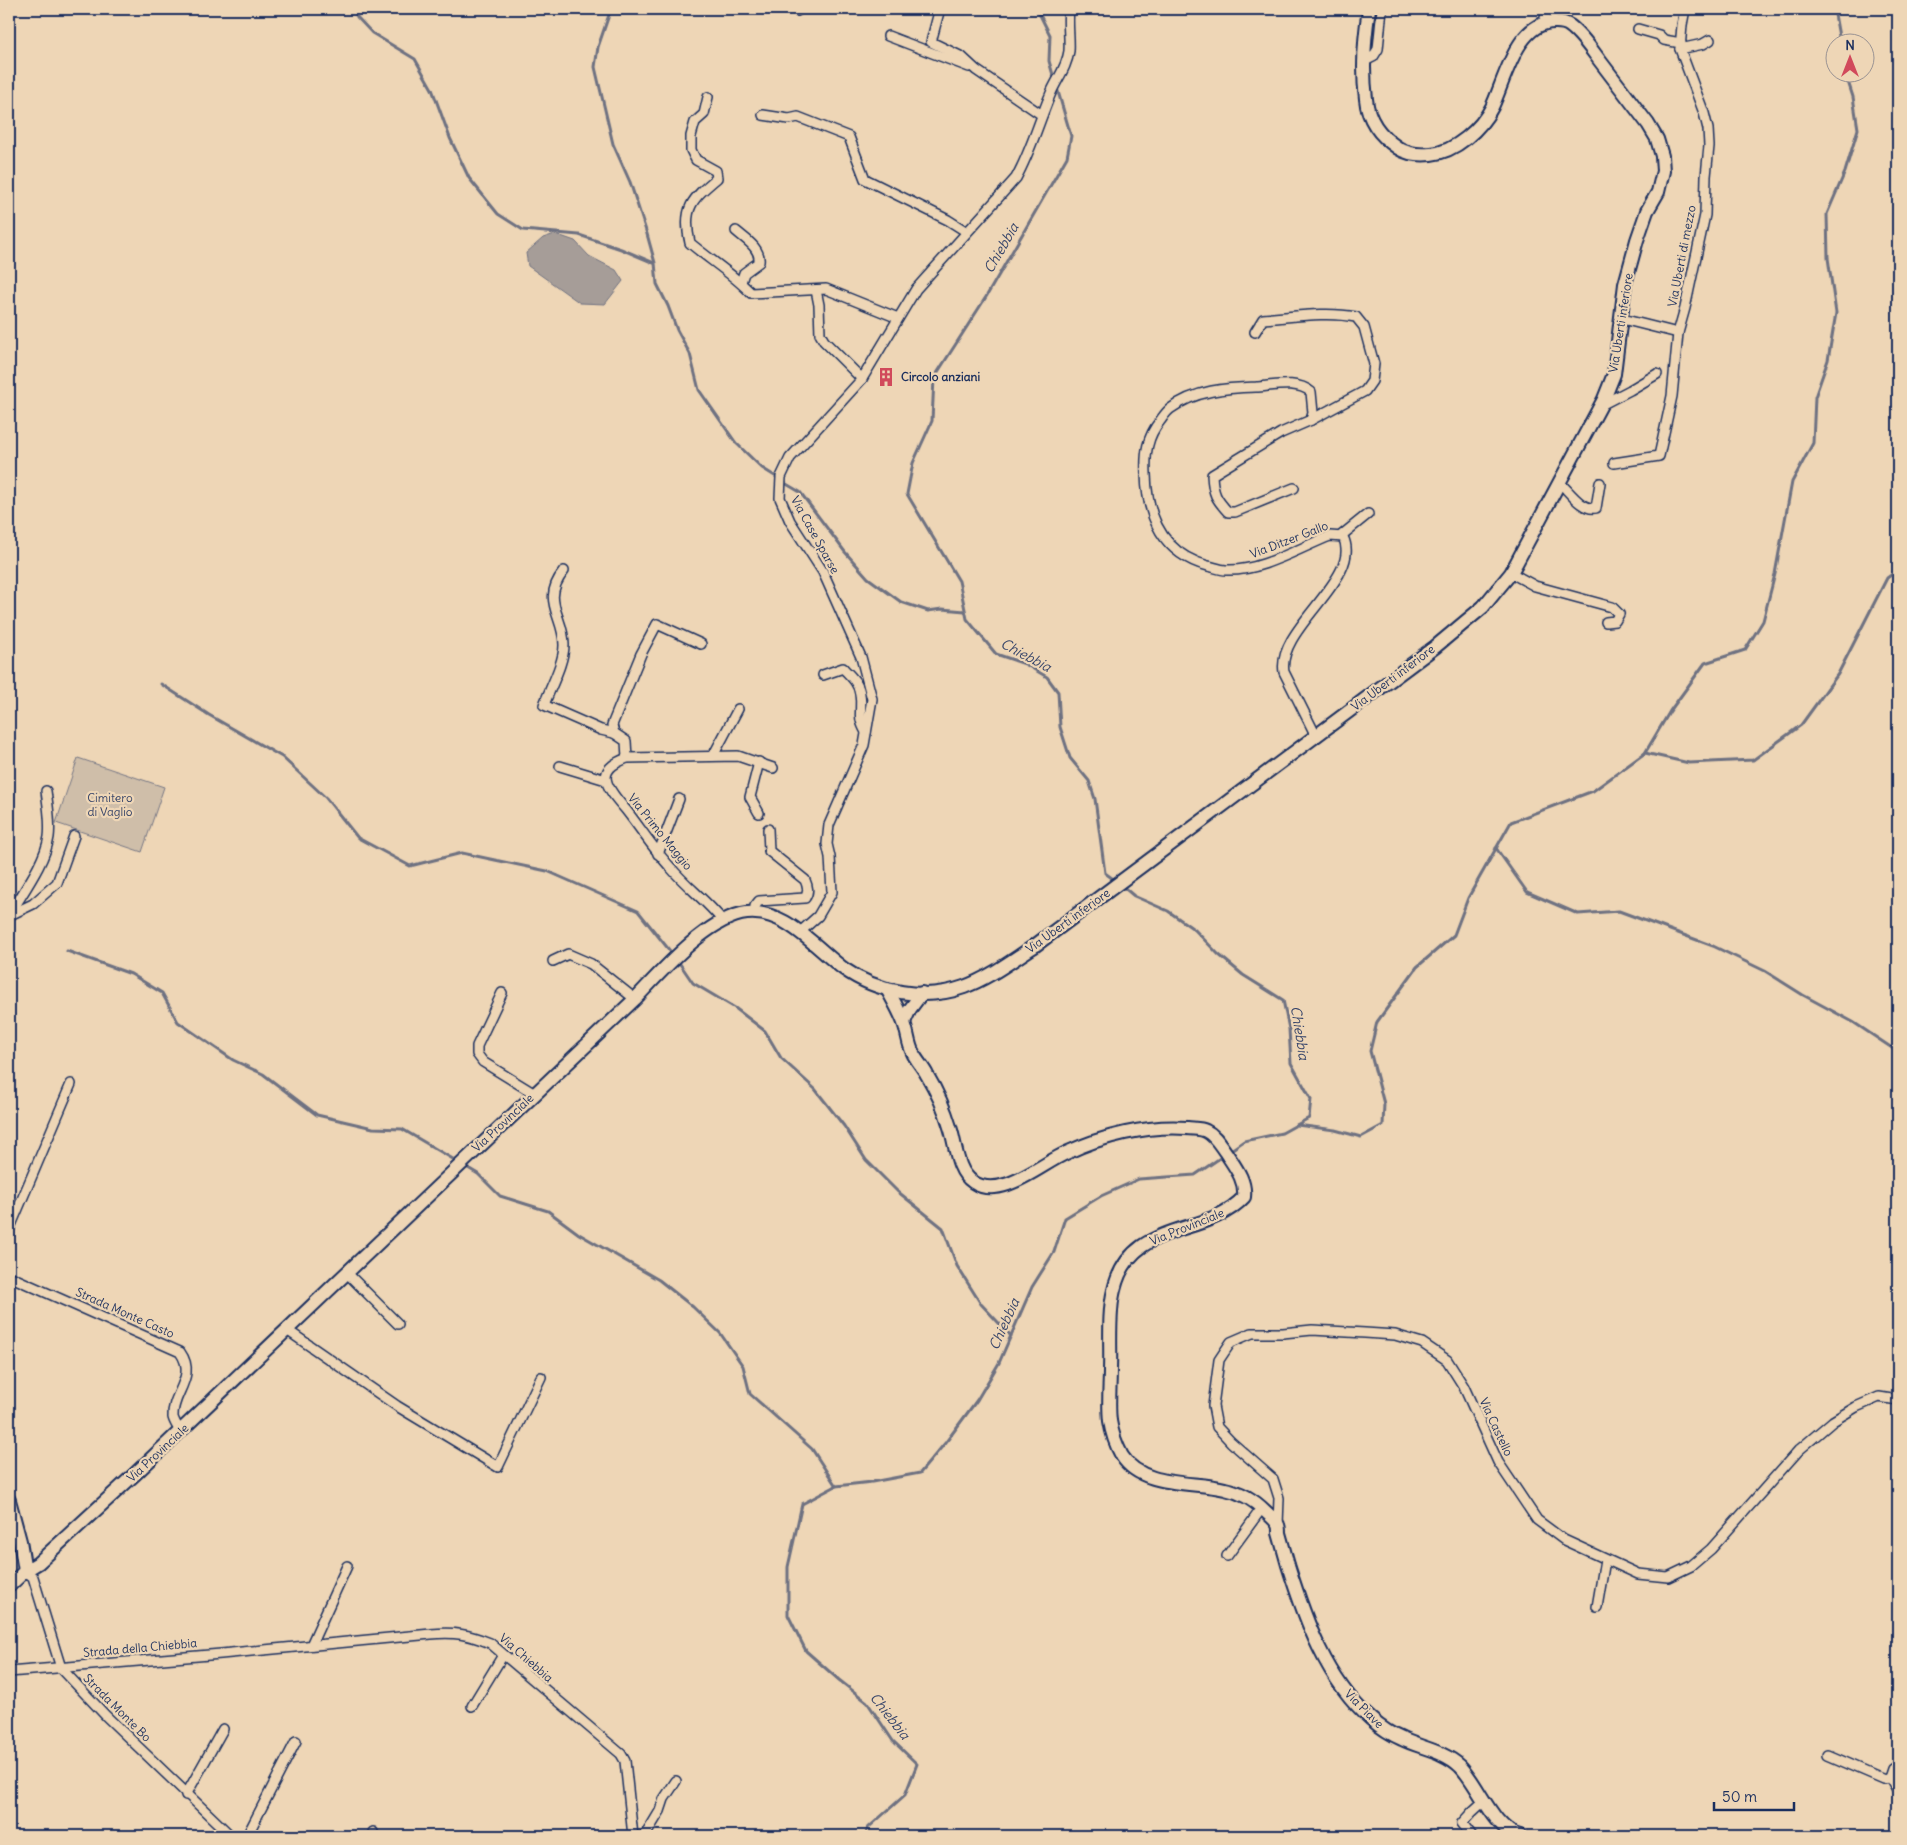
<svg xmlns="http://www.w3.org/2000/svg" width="1907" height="1845" viewBox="0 0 1907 1845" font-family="Delius,sans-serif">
<rect width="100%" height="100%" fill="#eed6b6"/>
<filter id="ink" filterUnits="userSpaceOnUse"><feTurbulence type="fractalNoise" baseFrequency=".02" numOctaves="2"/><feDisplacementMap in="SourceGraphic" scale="10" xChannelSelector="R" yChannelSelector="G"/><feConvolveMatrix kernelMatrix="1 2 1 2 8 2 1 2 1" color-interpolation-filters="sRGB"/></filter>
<g filter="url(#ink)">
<path fill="#cfbea9" stroke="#757684" d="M78 758 164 787 142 852 56 823Z"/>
<path fill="#a69d98" stroke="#6e7181" d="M555 234 575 241 589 256 616 270 623 281 605 304 580 303 528 266 526 253 543 238Z"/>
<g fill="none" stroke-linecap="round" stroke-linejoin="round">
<g stroke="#6e7181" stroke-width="3">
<path d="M354 9 357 17 372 33 415 59 432 89 450 138 469 178 498 214 523 230 579 235 621 249 654 263"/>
<path d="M611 9 598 47 595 67 613 144 630 182 647 234 655 263 657 284 668 306 677 330 690 354 699 390 736 443 762 468 778 478"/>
<path d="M1037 9 1050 35 1049 61 1055 82"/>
<path d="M1834 9 1840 42"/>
<path d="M1057 88 1071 136 1067 157 986 297 934 378 932 421 913 463 907 494 959 581 967 619 996 654 1025 664 1047 677 1058 692 1060 727 1070 758 1089 781 1095 799 1105 873 1116 881"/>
<path d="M783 482 800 492 845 552 868 578 901 602 928 611 942 609 965 611"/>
<path d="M161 684 209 715 282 757 326 798 358 838 410 866 462 853 547 871 638 911 674 956"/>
<path d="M1645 753 1689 763 1753 760 1801 725 1838 674 1887 578 1898 570"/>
<path d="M1496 848 1527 892 1578 914 1619 911 1713 946 1765 971 1803 995 1853 1022 1898 1052"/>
<path d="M1121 885 1134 896 1168 911 1195 930 1218 954 1243 975 1283 1000 1289 1029 1291 1063 1311 1099 1309 1118 1282 1133 1244 1141 1228 1152"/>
<path d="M67 951 131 974 162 993 178 1022 233 1060 263 1074 317 1115 373 1128 402 1129 458 1162"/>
<path d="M678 961 693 983 735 1008 765 1031 781 1058 815 1089 844 1126 866 1160 897 1191 943 1228 957 1266 981 1304 1011 1336"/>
<path d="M1297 1125 1335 1130 1361 1137 1383 1125 1384 1104 1370 1051 1377 1022 1417 967 1454 935 1468 898 1511 822 1593 791 1645 753 1670 711 1705 663 1745 650 1763 621 1775 574 1792 482 1813 443 1815 397 1828 360 1836 313 1828 258 1827 214 1845 172 1858 129 1853 97 1845 72"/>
<path d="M463 1165 478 1174 500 1196 548 1211 579 1234 659 1280 693 1307 720 1333 743 1366 750 1394 812 1449 836 1486"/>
<path d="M865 1836 868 1828 905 1795 917 1764 893 1741 867 1702 839 1680 806 1651 788 1615V1567L802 1504 836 1486 872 1482 920 1473 946 1442 977 1400 999 1363 1032 1287 1054 1252 1065 1218 1101 1196 1139 1179 1195 1175 1223 1156"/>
</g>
<g stroke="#1b2f5e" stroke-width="12">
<g id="street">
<path d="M797 11 798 9"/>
<path d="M939 12 931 42 962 57 976 70 1042 115"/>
<path d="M1544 23 1547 9"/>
<path d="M1638 29 1659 35 1664 40 1681 43"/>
<path d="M888 36 969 67"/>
<path d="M1680 49 1703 44 1710 40"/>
<path d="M1363 62 1373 57 1378 49 1382 9"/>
<path d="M708 97 704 114 695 122 691 136V150L696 160 716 171 717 178C692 199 682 208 690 243 710 260 733 274 751 293L826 289 898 318"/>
<path d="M763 115 789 119 798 117 849 137 865 179 948 220 967 232"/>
<path d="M736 231C745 239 761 248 759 262L744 273 741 282"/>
<path d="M816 290 819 305 820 334 824 341 862 379"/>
<path d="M1622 319 1678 333"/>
<path d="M1255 332 1263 319C1293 317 1326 311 1356 317L1364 327 1374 364 1372 381 1365 391 1311 420 1281 433 1212 475C1213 494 1216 499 1228 512H1235L1294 488"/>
<path d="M1601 405 1630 390 1657 374"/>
<path d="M1311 420 1313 413 1311 392C1297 380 1274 386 1256 387 1226 388 1195 390 1170 409 1166 412 1163 417 1160 421 1147 437 1145 453 1146 474 1147 517 1163 554 1208 566 1214 567 1220 570 1226 570 1260 572 1299 548 1330 536L1343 537C1364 578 1276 628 1284 672L1316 736"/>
<path d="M1614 463 1659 456 1672 396 1678 333 1685 308 1705 215 1706 176 1709 146 1708 129 1704 113 1680 49 1682 25 1685 9"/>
<path d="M1560 483C1569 491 1582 511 1596 508L1600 483"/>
<path d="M1342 535 1368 514"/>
<path d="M564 571C540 601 564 616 564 645 564 663 550 688 544 705L601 730 614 733"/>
<path d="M1511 573 1535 586 1612 607 1619 614 1615 621 1606 622"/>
<path d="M823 675 843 668C850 676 859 683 860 694 863 711 856 715 866 732"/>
<path d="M713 756 738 709"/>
<path d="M627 758 626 741 614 733 612 725 641 654 657 624 701 644"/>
<path d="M560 766 606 780"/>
<path d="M759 813 750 797 759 762"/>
<path d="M658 854 679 799"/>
<path d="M755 913V906L759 901 805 898C809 892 808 887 805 880L769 851 768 829"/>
<path d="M10 915 33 904 57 883 74 836"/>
<path d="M9 916C22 893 45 863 49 837 51 822 48 806 46 791"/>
<path d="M722 920C707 901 687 887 671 868 654 850 641 829 626 810 619 802 606 788 606 777 607 766 618 762 627 758L738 756 773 768"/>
<path d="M799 933 818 916 832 892 830 857 827 844 829 825 864 745 872 699 861 657 823 572 790 521 780 498 781 477 790 458 862 379 916 289 1016 178C1031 151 1039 121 1051 93 1057 79 1067 67 1069 51 1070 37 1067 23 1069 9"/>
<path d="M553 961 568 954 591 964 635 999"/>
<path d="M502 993 477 1046V1054L483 1062 535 1094"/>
<path d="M9 1230 71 1084"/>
<path d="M347 1273 398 1324"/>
<path d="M9 1276 180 1352C198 1377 171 1394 173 1417 174 1422 178 1427 180 1432"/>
<path d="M287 1330 397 1406 498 1467 541 1377"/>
<path d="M1278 1525 1279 1498 1273 1479 1231 1442 1217 1427 1213 1406 1219 1360 1231 1342 1252 1333H1283L1312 1330 1365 1333 1395 1335 1422 1343 1447 1360 1464 1387 1498 1462 1537 1520 1564 1540 1638 1574 1668 1577 1691 1566 1711 1549 1799 1450 1833 1421 1856 1407 1879 1397 1898 1400"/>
<path d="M1227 1556 1262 1508"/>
<path d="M25 1571 33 1577 61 1668 106 1716 231 1836"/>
<path d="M1597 1607 1605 1560"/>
<path d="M311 1645 347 1566"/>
<path d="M9 1672 221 1654 431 1634C455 1632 468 1634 490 1643L621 1754 625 1761 633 1836"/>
<path d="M472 1706 503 1655"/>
<path d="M1828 1755 1884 1779 1889 1777"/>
<path d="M1889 1777 1898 1792"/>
<path d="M1889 1777 1892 1768 1898 1764"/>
<path d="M186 1795 223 1729"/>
<path d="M373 1832 374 1836"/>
<path d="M247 1836 296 1741"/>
<path d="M643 1836 648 1831 660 1811 664 1799 676 1781"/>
<path d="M1472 1836 1462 1823 1472 1812 1484 1801"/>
</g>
</g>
<g stroke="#1b2f5e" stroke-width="16">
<g id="secondary">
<path d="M887 989C893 1000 900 1012 904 1023 908 1033 908 1044 913 1053 916 1060 923 1067 927 1075 936 1090 945 1110 950 1127 956 1144 956 1171 973 1182 1001 1201 1041 1164 1066 1153 1102 1136 1147 1125 1187 1128 1193 1129 1200 1128 1206 1131 1215 1135 1220 1145 1226 1153 1235 1167 1246 1180 1244 1197 1205 1239 1131 1218 1114 1290 1108 1313 1111 1346 1110 1370 1110 1386 1108 1404 1110 1421 1112 1434 1116 1445 1122 1456 1142 1488 1193 1481 1225 1489 1241 1492 1254 1500 1265 1511 1269 1515 1276 1520 1278 1525 1279 1527 1279 1530 1279 1533 1282 1544 1285 1554 1288 1565 1305 1619 1326 1680 1371 1719 1380 1727 1390 1734 1402 1739 1421 1748 1444 1751 1460 1766 1479 1785 1493 1829 1520 1836"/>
<path d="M904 1022 910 1009 922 993"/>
<path d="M9 1500 20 1541 25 1571"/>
<path d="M9 1586 25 1571 38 1563 135 1474 635 999C662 971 703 923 741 914 783 905 814 947 844 969 878 993 925 1001 964 987 989 978 1011 961 1033 947L1435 647 1483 607 1511 573 1604 399 1614 374 1625 284 1637 240 1647 211 1658 192 1663 171 1662 156 1657 139 1648 124C1632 103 1616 82 1600 61 1591 49 1582 35 1570 26 1566 23 1561 22 1556 22 1517 20 1505 80 1492 107 1481 129 1455 152 1431 154 1420 155 1407 154 1398 148 1380 136 1368 121 1366 99 1362 68 1364 40 1369 9"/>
</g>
</g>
<use href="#street" stroke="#eed6b6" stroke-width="9"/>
<use href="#secondary" stroke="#eed6b6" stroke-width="12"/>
</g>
</g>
<defs>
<g id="building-bare" transform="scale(1.5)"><path d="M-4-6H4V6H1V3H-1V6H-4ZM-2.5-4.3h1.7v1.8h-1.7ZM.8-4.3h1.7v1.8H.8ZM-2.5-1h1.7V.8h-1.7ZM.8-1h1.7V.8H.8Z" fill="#d1495b" stroke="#eed6b6" stroke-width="2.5" paint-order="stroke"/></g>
</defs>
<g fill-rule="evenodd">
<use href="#building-bare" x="886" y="377"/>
</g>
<g text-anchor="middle" stroke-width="4.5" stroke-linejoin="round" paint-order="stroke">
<g font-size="12" fill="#1b2f5e" stroke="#eed6b6">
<text transform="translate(1682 256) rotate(-79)" y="4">Via Uberti di mezzo</text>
<text transform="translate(1621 323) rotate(-81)" y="4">Via Uberti inferiore</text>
<text transform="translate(815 535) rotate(61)" y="4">Via Case Sparse</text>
<text transform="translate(1289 540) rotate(-21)" y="4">Via Ditzer Gallo</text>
<text transform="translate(1393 678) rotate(-37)" y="4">Via Uberti inferiore</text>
<text transform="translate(660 832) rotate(51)" y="4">Via Primo Maggio</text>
<text transform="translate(1068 921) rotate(-36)" y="4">Via Uberti inferiore</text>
<text transform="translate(503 1123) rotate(-43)" y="4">Via Provinciale</text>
<text transform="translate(1187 1227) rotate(-22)" y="4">Via Provinciale</text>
<text transform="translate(125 1313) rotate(24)" y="4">Strada Monte Casto</text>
<text transform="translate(1496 1427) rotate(65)" y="4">Via Castello</text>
<text transform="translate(158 1453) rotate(-43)" y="4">Via Provinciale</text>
<text transform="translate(140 1648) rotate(-5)" y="4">Strada della Chiebbia</text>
<text transform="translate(526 1658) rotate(41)" y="4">Via Chiebbia</text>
<text transform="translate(117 1708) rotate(45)" y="4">Strada Monte Bo</text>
<text transform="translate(1364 1709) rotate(45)" y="4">Via Piave</text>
</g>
<g font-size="12" font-weight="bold" fill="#1b2f5e" stroke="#eed6b6" text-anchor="start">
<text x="901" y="381">Circolo anziani</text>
</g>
<g font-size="12" fill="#364469" stroke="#eed6b6">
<text x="110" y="802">Cimitero<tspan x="110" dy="14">di Vaglio</tspan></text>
</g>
<g font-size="14" font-style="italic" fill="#37456a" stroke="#eed6b6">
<text transform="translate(1001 248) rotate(-60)" y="5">Chiebbia</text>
<text transform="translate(1026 655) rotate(28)" y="5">Chiebbia</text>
<text transform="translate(1300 1033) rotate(81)" y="5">Chiebbia</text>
<text transform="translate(1004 1324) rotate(-66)" y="5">Chiebbia</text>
<text transform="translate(890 1716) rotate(52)" y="5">Chiebbia</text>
</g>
</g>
<rect width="1907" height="1845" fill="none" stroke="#eed6b6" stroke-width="30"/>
<rect x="15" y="15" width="1877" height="1815" fill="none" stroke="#1b2f5e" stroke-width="2" filter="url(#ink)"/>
<g transform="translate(1850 58)"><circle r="24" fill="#eed6b6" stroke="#9a9393"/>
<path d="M0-4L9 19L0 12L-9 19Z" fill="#d1495b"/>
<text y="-8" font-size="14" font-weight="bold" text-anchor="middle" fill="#1b2f5e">N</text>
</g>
<path d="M1714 1802v8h80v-8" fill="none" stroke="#1b2f5e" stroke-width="2.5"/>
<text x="1722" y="1802" font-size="15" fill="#1b2f5e" stroke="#eed6b6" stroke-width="4" paint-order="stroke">50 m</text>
</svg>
